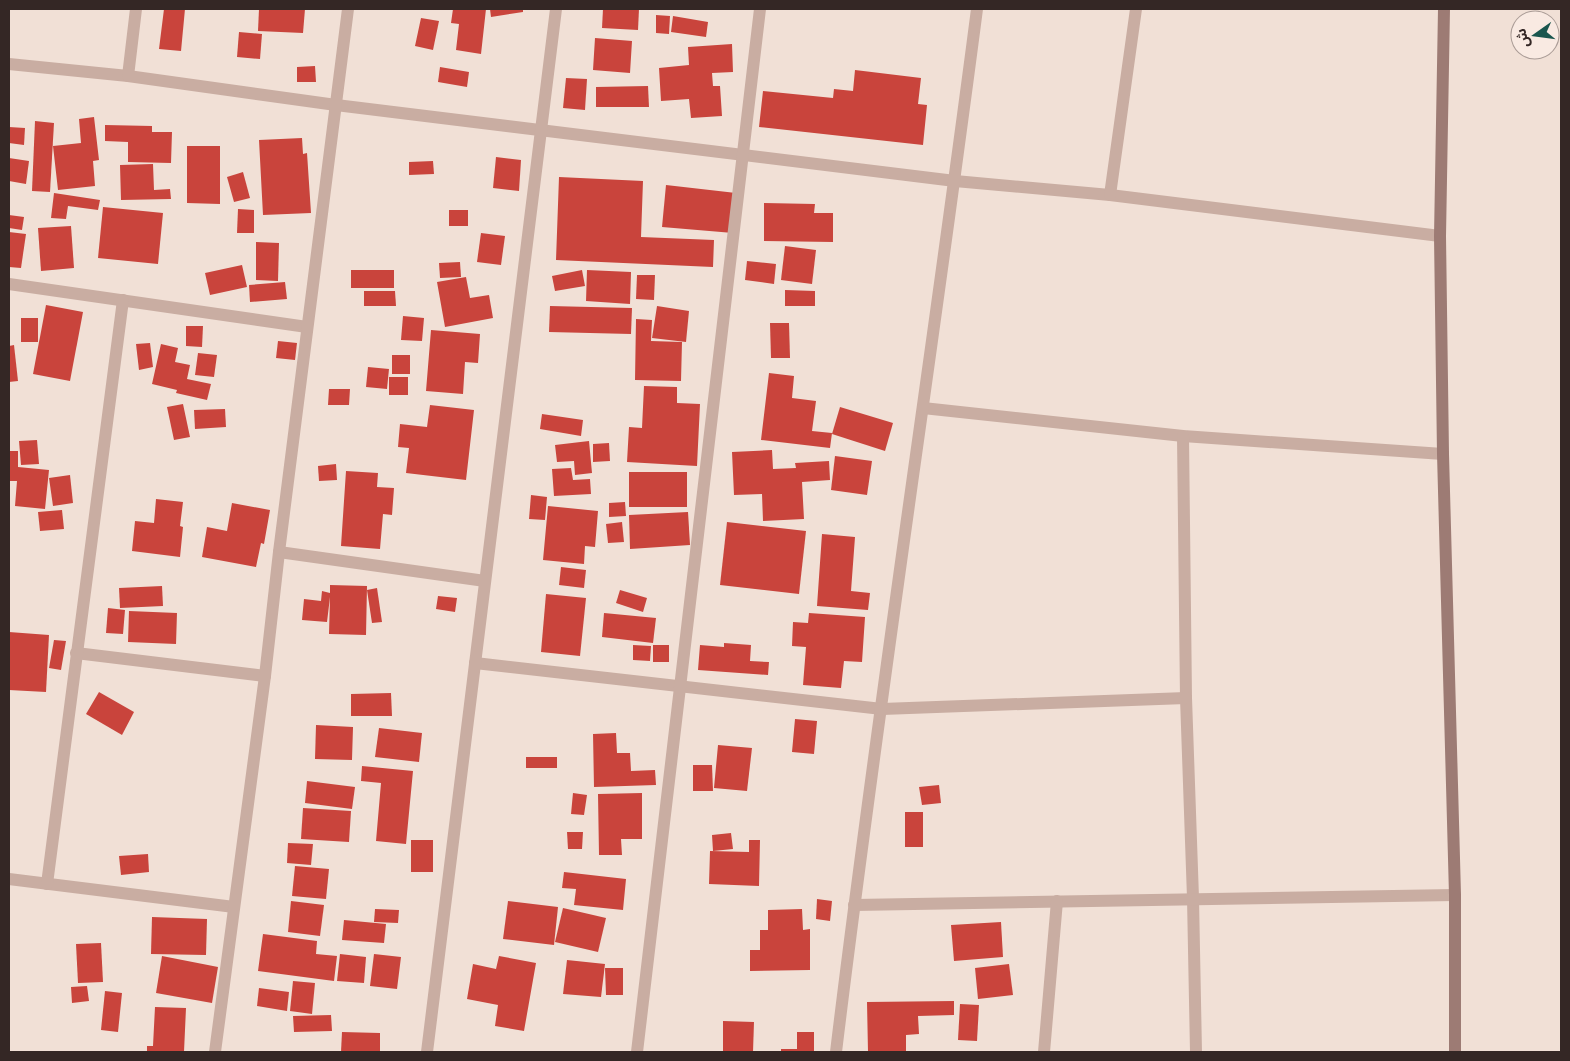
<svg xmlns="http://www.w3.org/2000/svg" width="1570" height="1061" viewBox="0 0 1570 1061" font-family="'Archivo Narrow','Noto Sans Arabic',sans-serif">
<rect width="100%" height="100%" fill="#f1e0d6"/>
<g fill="#c9443c">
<path d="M164 9H185L181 51 159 49Z"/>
<path d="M259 9H305L303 33 258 31Z"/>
<path d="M453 9H486L481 54 456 50 459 24 451 23Z"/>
<path d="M490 9H523V12L491 17Z"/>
<path d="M603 9H639L638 30 602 28Z"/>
<path d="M656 15 670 16 669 34 656 33Z"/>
<path d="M673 16 708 22 706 37 671 32Z"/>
<path d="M421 18 439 21 433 50 415 46Z"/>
<path d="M239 32 262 34 260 59 237 57Z"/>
<path d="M595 38 632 41 630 73 593 70Z"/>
<path d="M732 44 733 72 712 73 713 86H720L722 116 691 118 689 99 661 101 659 68 689 65 688 47Z"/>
<path d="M315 66 316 82H297V67Z"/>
<path d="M440 67 469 72 467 87 438 82Z"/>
<path d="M855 70 921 78 918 104 927 105 923 145 759 127 763 91 833 98 834 89 853 91Z"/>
<path d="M566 78 587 79 585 110 563 108Z"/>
<path d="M648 86 649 107H596V87Z"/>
<path d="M94 117 99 160 93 161 95 186 58 190 53 146 81 143 79 119Z"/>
<path d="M35 121 54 123 50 192 32 191Z"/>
<path d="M105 125 152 126V132H172L171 163 128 162V142L105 141Z"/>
<path d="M9 127 25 128 24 145 9 143Z"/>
<path d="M302 138 303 154 307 153 311 213 263 215 259 140Z"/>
<path d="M187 146H220V204L187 203Z"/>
<path d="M496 157 521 160 519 191 493 188Z"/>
<path d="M9 158 29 161 26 184 9 181Z"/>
<path d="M433 161 434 174 409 175V162Z"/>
<path d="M153 164 154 190 170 189 171 199 121 200 120 165Z"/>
<path d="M243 172 250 198 234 202 227 177Z"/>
<path d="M559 177 643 181 641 237 714 240 713 267 556 260Z"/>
<path d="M666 185 736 193 733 233 662 227Z"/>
<path d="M54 193 100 200 98 210 68 206 66 219 51 218Z"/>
<path d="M764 203 815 204 814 213H833V242L764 241Z"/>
<path d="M103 207 163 213 158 264 98 258Z"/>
<path d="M238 209 254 210V233H237Z"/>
<rect x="449" y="210" width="19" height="16"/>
<path d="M9 215 24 217 22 230 9 228Z"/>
<path d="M71 226 74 268 41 271 38 228Z"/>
<path d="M9 232 26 234 21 268 9 267Z"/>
<path d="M481 233 505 236 501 265 477 262Z"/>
<path d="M256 242 279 243 278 281 256 280Z"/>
<path d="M785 246 816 250 812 284 781 280Z"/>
<path d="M747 261 776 264 774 284 745 280Z"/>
<path d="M460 262 461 277 440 278 439 263Z"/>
<path d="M242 265 247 287 210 295 205 273Z"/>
<rect x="351" y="270" width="43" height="18"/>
<path d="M582 270 585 286 555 291 552 276Z"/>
<path d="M587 270 631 272 630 304 586 301Z"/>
<path d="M637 275H655L654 300 636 299Z"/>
<path d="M466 277 470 298 489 295 493 318 445 327 437 282Z"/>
<path d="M285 282 287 299 250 302 249 285Z"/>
<path d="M785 290 815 291V306H785Z"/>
<path d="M364 291H395L396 306H364Z"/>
<path d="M46 305 83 312 70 381 33 374Z"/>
<path d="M550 306 632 308 631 334 549 332Z"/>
<path d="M657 306 689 311 686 342 652 338Z"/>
<path d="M403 316 424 318 422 341 401 340Z"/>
<rect x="21" y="318" width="17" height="24"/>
<path d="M636 319 652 320 651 341 682 342 681 381 635 380Z"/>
<path d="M770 323H789L790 358H771Z"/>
<path d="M186 326H203L202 347 186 346Z"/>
<path d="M431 330 480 334 478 363 465 362 463 394 426 391Z"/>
<path d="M278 341 297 343 295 360 276 358Z"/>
<path d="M150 343 153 367 139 370 136 344Z"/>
<path d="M161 344 178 348 175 362 190 365 187 379 211 384 207 400 176 393 177 390 152 384Z"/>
<path d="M14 345 18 381 9 382V346Z"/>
<path d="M198 353 217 355 214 377 195 375Z"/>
<rect x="392" y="355" width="18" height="19"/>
<path d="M368 367 389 369 387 389 366 387Z"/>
<path d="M769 373 794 376 792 398 816 401 812 431 832 433 830 448 761 440Z"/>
<rect x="389" y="377" width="19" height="18"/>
<path d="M644 386 677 387V403L700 404 697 466 627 462 629 427 642 428Z"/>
<path d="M329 389H350L349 405H328Z"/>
<path d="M183 404 190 437 174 440 167 407Z"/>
<path d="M430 405 474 410 466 480 406 473 409 448 398 447 400 424 427 427Z"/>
<path d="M840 407 893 423 885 451 832 434Z"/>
<path d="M225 409 226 427 195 429 194 410Z"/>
<path d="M542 414 583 420 581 436 540 429Z"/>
<path d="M37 440 39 464 21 465 19 441Z"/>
<path d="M589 441 592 473 575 475 574 461 557 462 555 445Z"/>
<path d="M609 443 610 461 593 462V444Z"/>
<path d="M772 450 773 469 796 468 795 463 829 461 830 480 802 482 804 519 763 521 762 494 734 495 732 452Z"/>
<path d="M9 451H18V467L49 470 45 509 15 506 17 481H9Z"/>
<path d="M835 456 872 461 867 495 831 490Z"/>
<path d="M336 464 337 480 319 481 318 466Z"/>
<path d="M571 468 573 480 590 479 591 494 554 496 552 469Z"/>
<path d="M346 471 378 473 377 487 394 488 392 515 383 514 380 549 341 546Z"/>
<rect x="629" y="472" width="58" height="35"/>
<path d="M70 475 73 503 53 506 49 478Z"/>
<path d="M531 495 547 497 545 520 529 519Z"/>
<path d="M156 499 183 502 180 526 183 527 180 557 132 551 135 521 154 523Z"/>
<path d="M625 502 626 516 609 517V503Z"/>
<path d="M232 503 270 510 264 544 261 543 256 567 202 557 207 527 227 531Z"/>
<path d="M548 506 598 511 595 547 585 546 584 564 543 560Z"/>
<path d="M62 510 64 529 40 531 38 512Z"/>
<path d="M688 512 690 545 630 549 629 515Z"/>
<path d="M622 522 624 542 608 543 606 524Z"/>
<path d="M727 522 806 531 799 594 720 585Z"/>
<path d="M822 534 855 537 851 591 870 593 868 610 817 606Z"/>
<path d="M561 567 586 570 584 588 559 585Z"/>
<path d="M330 585 367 586 366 635 329 634 330 597 327 622 302 620 304 599 321 601 322 591 330 593Z"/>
<path d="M162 586 163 606 120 608 119 588Z"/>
<path d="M377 588 382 622 372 623 367 590Z"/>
<path d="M620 590 647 598 643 612 616 603Z"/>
<path d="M546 594 586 598 580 656 541 652Z"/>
<path d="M438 596 457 598 455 612 436 609Z"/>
<path d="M108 608 125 610 123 634 106 633Z"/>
<path d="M129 611 177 613 176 644 128 642Z"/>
<path d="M604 613 656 618 653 643 602 637Z"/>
<path d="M809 613 865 617 862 662 844 661 841 688 803 685 806 647 792 646 793 622 808 623Z"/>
<path d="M9 632 49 635 46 692 9 690Z"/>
<path d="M54 640 66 641 61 670 49 668Z"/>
<path d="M724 643 751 645 750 661 769 662 768 675 698 670 700 645 724 647Z"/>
<path d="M633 645 651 646 650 661 633 660Z"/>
<rect x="653" y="645" width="16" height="17"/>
<path d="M99 692 134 712 122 735 86 714Z"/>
<path d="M391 693 392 716H351V694Z"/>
<path d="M795 719 817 721 814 754 792 752Z"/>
<path d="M316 725 353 727 352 760 315 759Z"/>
<path d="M379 728 422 733 419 762 375 757Z"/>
<path d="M616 733 617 753H630L631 771 655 770 656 785 594 787 593 734Z"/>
<path d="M718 745 752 748 747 791 714 788Z"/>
<rect x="526" y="757" width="31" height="11"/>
<path d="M693 765H712L713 791H693Z"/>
<path d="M362 766 413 771 406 844 376 841 381 783 361 781Z"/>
<path d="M307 781 355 787 352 809 305 803Z"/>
<path d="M939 785 941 803 922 805 919 787Z"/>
<path d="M573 793 587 795 584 815 571 814Z"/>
<path d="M642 793V839H621L622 855H599L598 794Z"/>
<path d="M303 808 351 811 349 842 301 839Z"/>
<rect x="905" y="812" width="18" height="35"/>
<path d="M567 832H583L582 849H568Z"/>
<path d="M731 833 733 849 713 851 712 835Z"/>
<rect x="411" y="840" width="22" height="32"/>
<path d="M749 840H760L759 886 709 884 710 851 749 852Z"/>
<path d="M288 843 313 844 311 865 287 863Z"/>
<path d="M148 854 149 872 121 875 119 856Z"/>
<path d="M295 866 329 869 326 899 292 896Z"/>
<path d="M564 872 626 879 623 910 574 905 576 889 562 888Z"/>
<path d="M817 899 832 901 830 921 816 919Z"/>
<path d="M291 901 324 905 320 936 288 932Z"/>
<path d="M508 901 558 907 554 945 503 939Z"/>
<path d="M563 908 606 918 598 952 555 942Z"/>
<path d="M375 909 399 910 398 923 374 922Z"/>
<path d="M802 909 803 930 810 929V970L750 971V950H760V930H768V910Z"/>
<path d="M152 917 207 919 206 955 151 954Z"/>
<path d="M344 920 386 924 384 943 342 940Z"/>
<path d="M1001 922 1003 957 954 961 951 925Z"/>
<path d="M263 934 317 941 316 954 337 956 334 981 258 971Z"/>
<path d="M101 943 103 982 78 983 76 944Z"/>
<path d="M340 954 366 957 364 983 337 981Z"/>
<path d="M374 954 401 957 397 989 370 986Z"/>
<path d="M162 956 218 967 212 1003 156 993Z"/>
<path d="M499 956 536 963 524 1031 495 1026 498 1005 467 999 473 964 496 969Z"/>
<path d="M567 960 605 964 601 997 563 994Z"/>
<path d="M1009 964 1013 995 978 999 975 968Z"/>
<path d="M605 968H623V995H606Z"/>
<path d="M293 981 315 983 312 1014 290 1011Z"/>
<path d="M87 986 89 1001 72 1003 71 987Z"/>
<path d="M259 988 289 992 287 1011 257 1006Z"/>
<path d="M105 991 122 993 118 1032 101 1030Z"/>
<path d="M954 1001V1015L918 1016 919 1034 906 1035V1052H868L867 1002Z"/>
<path d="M960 1004 979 1005 977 1041 958 1040Z"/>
<path d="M155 1007 186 1008 184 1052H147V1046H153Z"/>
<path d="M331 1015 332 1031 294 1032 293 1016Z"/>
<path d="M723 1021 754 1022 753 1052H723Z"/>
<path d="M342 1032 380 1033V1052H341Z"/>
<path d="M797 1032H814V1052H781V1049H797Z"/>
</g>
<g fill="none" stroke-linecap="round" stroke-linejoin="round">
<g stroke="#c9ada2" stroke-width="12">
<path d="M9 64 128 76 336 105 955 181 1110 195 1440 236"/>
<path d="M128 76 136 9"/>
<path d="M1110 195 1136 9"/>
<path d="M9 284 307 327"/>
<path d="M923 408 1183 436 1443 454"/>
<path d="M1183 436 1186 698 1193 898 1196 1052"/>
<path d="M279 552 485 581"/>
<path d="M76 653 265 676"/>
<path d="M475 663 882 709 1186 698"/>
<path d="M9 879 234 907"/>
<path d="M47 884 123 300"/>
<path d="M854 905 1455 895"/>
<path d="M215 1052 265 676 279 552 348 9"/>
<path d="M427 1052 556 9"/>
<path d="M637 1052 760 9"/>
<path d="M836 1052C878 704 932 357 977 9"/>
<path d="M1044 1052 1057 901"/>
</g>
<path stroke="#9d7b74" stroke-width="12" d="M1444 9 1440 236 1443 454 1455 895V1052"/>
</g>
<rect width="1570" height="1061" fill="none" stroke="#342725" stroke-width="20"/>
<g transform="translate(1535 35) rotate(256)"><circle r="24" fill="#f9eae2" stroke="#aa9c96"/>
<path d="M0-4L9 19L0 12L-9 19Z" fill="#1a564e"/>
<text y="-8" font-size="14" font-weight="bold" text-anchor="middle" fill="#342725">ش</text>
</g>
</svg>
